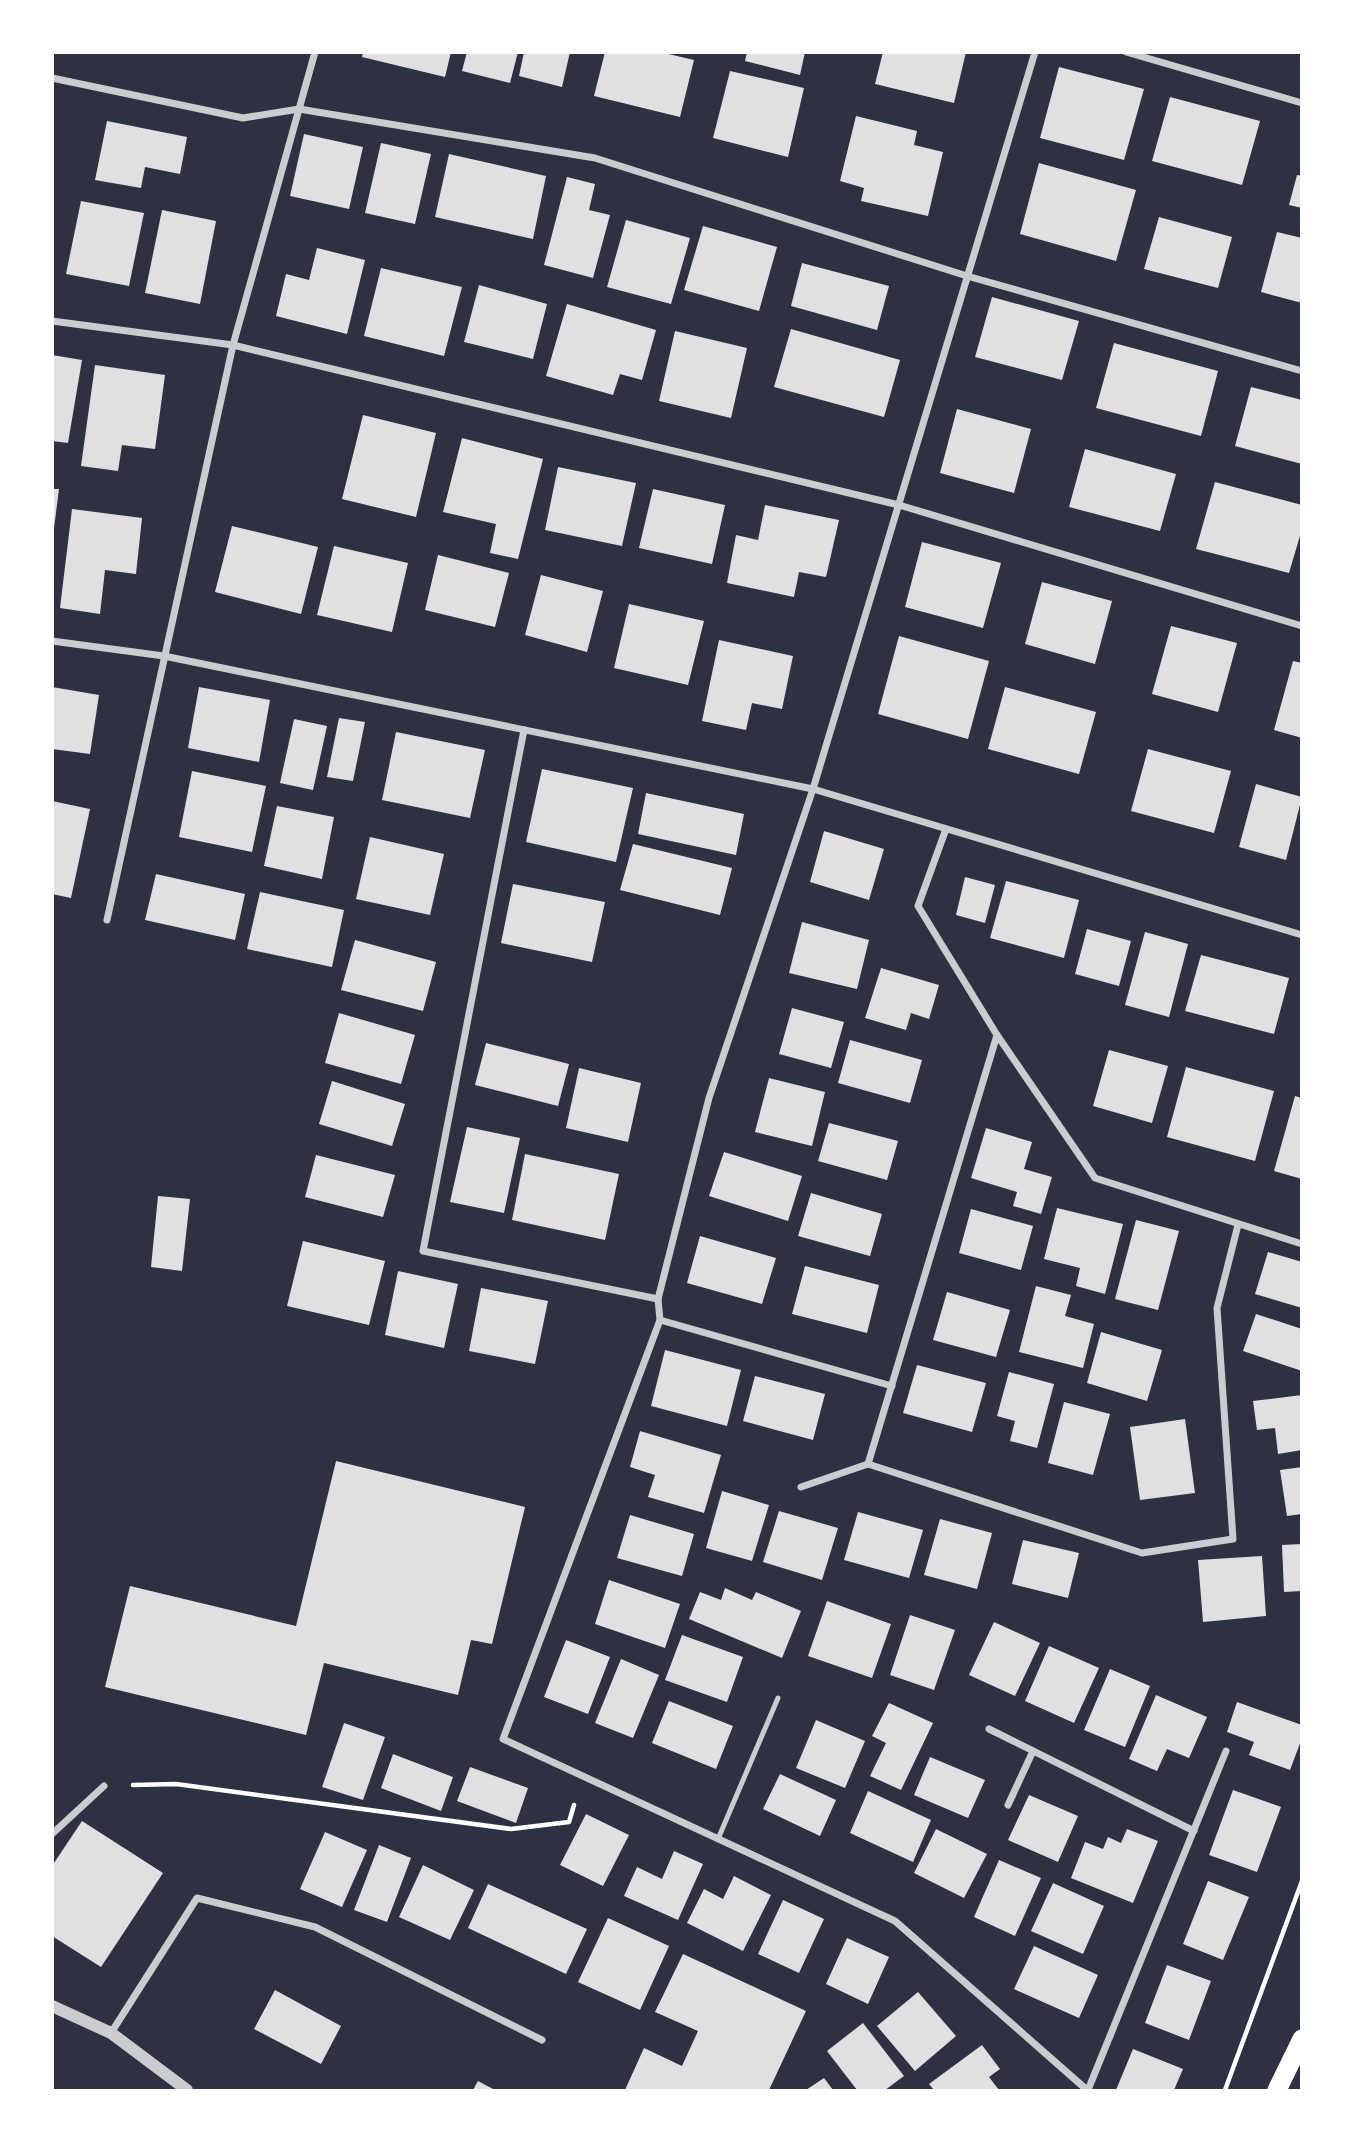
<svg xmlns="http://www.w3.org/2000/svg" width="1354" height="2143" viewBox="0 0 1354 2143" font-family="'Roboto Condensed',sans-serif">
<rect width="100%" height="100%" fill="#2d3142"/>
<g fill="#e0e0e3">
<path d="M363 52H451L445 77 362 57Z"/>
<path d="M467 52H518L510 83 462 71Z"/>
<path d="M524 52H570L562 87 519 76Z"/>
<path d="M605 52H660L694 60 680 117 594 96Z"/>
<path d="M747 52H805L800 75 745 61Z"/>
<path d="M883 52H966L954 103 875 84Z"/>
<path d="M1059 67 1144 89 1124 160 1040 138Z"/>
<path d="M730 71 804 88 788 157 713 138Z"/>
<path d="M1170 97 1260 121 1242 185 1152 161Z"/>
<path d="M856 116 917 131 914 145 943 152 928 216 861 201 864 188 840 181Z"/>
<path d="M107 121 187 137 180 174 145 167 141 188 95 180Z"/>
<path d="M304 134 363 147 349 209 290 196Z"/>
<path d="M381 143 431 154 415 224 365 213Z"/>
<path d="M449 154 546 176 533 239 435 217Z"/>
<path d="M1039 163 1136 190 1116 261 1020 234Z"/>
<path d="M1297 175 1302 176V208L1289 205Z"/>
<path d="M567 177 595 184 589 210 610 215 593 278 544 265Z"/>
<path d="M81 201 144 213 129 286 66 274Z"/>
<path d="M162 210 216 221 200 304 145 293Z"/>
<path d="M1159 217 1232 237 1218 288 1144 269Z"/>
<path d="M626 220 690 238 671 304 607 287Z"/>
<path d="M703 226 777 247 759 311 684 290Z"/>
<path d="M1277 232 1302 238V303L1261 292Z"/>
<path d="M317 248 365 260 347 334 276 316 286 274 309 280Z"/>
<path d="M802 263 889 286 877 330 791 306Z"/>
<path d="M381 268 462 287 444 356 364 336Z"/>
<path d="M479 285 547 304 533 359 464 342Z"/>
<path d="M992 297 1079 321 1062 380 975 357Z"/>
<path d="M567 304 656 330 642 380 620 374 613 395 546 376Z"/>
<path d="M791 329 900 360 884 417 774 387Z"/>
<path d="M675 331 747 348 731 418 659 401Z"/>
<path d="M1114 343 1218 371 1201 436 1096 408Z"/>
<path d="M52 355 82 360 68 443 52 441Z"/>
<path d="M95 365 165 375 155 449 122 445 118 471 81 466Z"/>
<path d="M1251 387 1302 400V464L1235 446Z"/>
<path d="M957 409 1031 429 1014 493 940 473Z"/>
<path d="M363 415 436 433 416 517 342 499Z"/>
<path d="M462 438 543 459 518 559 490 553 496 524 443 512Z"/>
<path d="M1085 449 1176 474 1160 531 1069 507Z"/>
<path d="M558 467 636 483 622 546 545 530Z"/>
<path d="M1215 482 1302 505V529L1289 573 1196 549Z"/>
<path d="M52 489H59L54 528H52Z"/>
<path d="M653 489 725 505 712 564 639 548Z"/>
<path d="M765 505 839 520 826 577 799 572 794 597 727 583 736 535 758 540Z"/>
<path d="M72 509 142 518 136 574 105 570 100 614 60 608Z"/>
<path d="M232 526 318 547 301 614 215 592Z"/>
<path d="M922 542 1001 563 983 628 905 607Z"/>
<path d="M334 546 408 563 392 632 317 615Z"/>
<path d="M438 555 509 573 495 627 425 610Z"/>
<path d="M541 575 603 591 587 652 525 635Z"/>
<path d="M1042 582 1112 601 1095 664 1025 644Z"/>
<path d="M629 604 704 621 688 685 614 668Z"/>
<path d="M1171 626 1237 643 1218 712 1152 694Z"/>
<path d="M899 636 989 661 968 739 878 714Z"/>
<path d="M719 640 793 656 782 709 752 703 746 730 702 721Z"/>
<path d="M1293 661 1302 663V738L1274 730Z"/>
<path d="M52 687 99 695 90 754 52 749Z"/>
<path d="M199 687 270 700 259 762 188 748Z"/>
<path d="M1005 687 1096 712 1079 774 988 749Z"/>
<path d="M339 718 365 722 353 781 327 777Z"/>
<path d="M294 719 327 726 313 790 280 783Z"/>
<path d="M396 732 485 750 470 818 382 800Z"/>
<path d="M1148 749 1231 771 1214 833 1131 811Z"/>
<path d="M542 769 633 788 616 862 526 842Z"/>
<path d="M192 771 266 786 252 852 179 837Z"/>
<path d="M1256 784 1302 797 1286 860 1239 847Z"/>
<path d="M646 793 744 814 736 855 638 834Z"/>
<path d="M52 801 90 809 71 898 52 894Z"/>
<path d="M277 806 334 817 322 879 264 866Z"/>
<path d="M824 831 884 849 869 900 810 882Z"/>
<path d="M370 837 444 854 430 915 356 899Z"/>
<path d="M633 844 732 868 720 915 620 890Z"/>
<path d="M156 874 245 894 235 940 145 920Z"/>
<path d="M965 877 995 885 985 923 956 915Z"/>
<path d="M1006 881 1079 900 1064 958 990 938Z"/>
<path d="M513 884 605 902 592 962 501 943Z"/>
<path d="M260 892 344 910 332 967 247 949Z"/>
<path d="M802 922 869 940 857 989 789 973Z"/>
<path d="M1087 929 1131 941 1119 986 1075 974Z"/>
<path d="M1145 932 1188 944 1169 1017 1125 1005Z"/>
<path d="M355 940 436 962 423 1011 341 990Z"/>
<path d="M1201 955 1289 978 1274 1034 1185 1011Z"/>
<path d="M881 968 939 985 929 1019 911 1013 906 1030 865 1018Z"/>
<path d="M792 1008 844 1022 831 1068 779 1054Z"/>
<path d="M339 1013 415 1035 401 1084 325 1063Z"/>
<path d="M850 1040 922 1060 910 1103 838 1083Z"/>
<path d="M486 1043 569 1064 558 1106 475 1085Z"/>
<path d="M1109 1050 1168 1066 1152 1123 1093 1106Z"/>
<path d="M1186 1067 1274 1091 1255 1161 1167 1137Z"/>
<path d="M579 1068 641 1083 628 1142 566 1128Z"/>
<path d="M769 1078 825 1092 812 1146 755 1132Z"/>
<path d="M332 1081 405 1104 392 1146 319 1124Z"/>
<path d="M1295 1096 1302 1098V1179L1274 1171Z"/>
<path d="M829 1123 898 1141 887 1180 818 1161Z"/>
<path d="M467 1127 520 1138 504 1213 450 1202Z"/>
<path d="M986 1128 1032 1142 1024 1169 1052 1177 1041 1214 1013 1206 1017 1192 971 1178Z"/>
<path d="M724 1152 802 1176 788 1221 709 1196Z"/>
<path d="M525 1154 619 1174 605 1240 512 1220Z"/>
<path d="M316 1155 395 1175 383 1217 305 1197Z"/>
<path d="M811 1193 882 1214 870 1256 798 1236Z"/>
<path d="M158 1196 190 1199 182 1271 151 1267Z"/>
<path d="M1057 1208 1123 1224 1105 1294 1076 1286 1080 1268 1044 1259Z"/>
<path d="M971 1209 1033 1226 1021 1270 959 1253Z"/>
<path d="M1136 1220 1179 1231 1158 1310 1115 1299Z"/>
<path d="M700 1236 776 1258 762 1304 687 1283Z"/>
<path d="M303 1241 385 1261 369 1325 287 1306Z"/>
<path d="M1268 1252 1302 1262V1308L1255 1294Z"/>
<path d="M805 1266 879 1285 867 1333 792 1314Z"/>
<path d="M398 1271 458 1284 444 1348 385 1335Z"/>
<path d="M1036 1286 1071 1295 1065 1316 1094 1324 1083 1368 1019 1352Z"/>
<path d="M481 1288 548 1301 535 1364 469 1351Z"/>
<path d="M947 1292 1010 1310 996 1357 933 1340Z"/>
<path d="M1256 1314 1302 1329V1371L1243 1351Z"/>
<path d="M1101 1332 1162 1350 1147 1401 1087 1383Z"/>
<path d="M665 1350 741 1370 727 1426 651 1406Z"/>
<path d="M917 1365 986 1383 972 1432 903 1413Z"/>
<path d="M1009 1372 1054 1384 1037 1448 1010 1441 1015 1421 997 1416Z"/>
<path d="M755 1376 825 1394 813 1440 743 1421Z"/>
<path d="M1302 1395V1450L1278 1454 1275 1428 1257 1430 1253 1401Z"/>
<path d="M1064 1402 1110 1414 1093 1475 1048 1463Z"/>
<path d="M1185 1419 1195 1493 1140 1500 1130 1427Z"/>
<path d="M640 1431 721 1455 704 1513 648 1497 655 1475 630 1467Z"/>
<path d="M336 1461 525 1507 492 1644 471 1640 458 1695 324 1663 306 1735 105 1687 130 1586 296 1626Z"/>
<path d="M1302 1467V1514L1287 1516 1280 1470Z"/>
<path d="M722 1491 769 1505 752 1561 706 1548Z"/>
<path d="M779 1511 838 1528 822 1580 763 1562Z"/>
<path d="M858 1512 923 1530 909 1578 844 1560Z"/>
<path d="M630 1515 694 1534 682 1576 617 1558Z"/>
<path d="M940 1519 992 1533 977 1589 924 1575Z"/>
<path d="M1023 1540 1079 1553 1068 1598 1012 1584Z"/>
<path d="M1302 1544V1591L1284 1592 1282 1545Z"/>
<path d="M1262 1556 1266 1616 1203 1622 1198 1560Z"/>
<path d="M609 1580 680 1604 665 1648 595 1624Z"/>
<path d="M725 1588 752 1600 756 1592 801 1611 782 1658 689 1619 700 1592 721 1600Z"/>
<path d="M827 1601 891 1624 872 1678 808 1656Z"/>
<path d="M910 1615 955 1630 934 1690 890 1675Z"/>
<path d="M994 1622 1040 1643 1015 1696 969 1675Z"/>
<path d="M682 1635 743 1657 727 1702 665 1680Z"/>
<path d="M566 1640 610 1657 588 1714 544 1697Z"/>
<path d="M1049 1646 1099 1668 1074 1723 1025 1701Z"/>
<path d="M621 1659 659 1675 633 1738 595 1723Z"/>
<path d="M1110 1669 1150 1686 1125 1747 1084 1730Z"/>
<path d="M1156 1695 1207 1717 1189 1758 1167 1749 1157 1771 1129 1759Z"/>
<path d="M669 1701 733 1726 716 1769 652 1743Z"/>
<path d="M1237 1702 1302 1725V1738L1290 1770 1249 1755 1254 1742 1227 1732Z"/>
<path d="M889 1703 933 1723 901 1790 870 1776 886 1743 872 1736Z"/>
<path d="M816 1720 865 1741 845 1788 796 1768Z"/>
<path d="M344 1723 385 1737 363 1800 322 1787Z"/>
<path d="M393 1754 453 1777 441 1811 381 1788Z"/>
<path d="M930 1757 985 1780 968 1818 914 1795Z"/>
<path d="M470 1767 528 1788 516 1823 457 1801Z"/>
<path d="M780 1774 836 1800 820 1836 763 1809Z"/>
<path d="M1233 1790 1281 1807 1257 1872 1209 1855Z"/>
<path d="M868 1791 931 1820 913 1862 850 1833Z"/>
<path d="M1029 1795 1078 1816 1058 1862 1008 1840Z"/>
<path d="M586 1814 629 1835 603 1886 560 1865Z"/>
<path d="M82 1821 163 1873 101 1967 52 1936V1866Z"/>
<path d="M936 1829 987 1854 964 1898 914 1873Z"/>
<path d="M1127 1829 1158 1841 1133 1903 1071 1878 1085 1842 1103 1849 1108 1837 1121 1843Z"/>
<path d="M325 1832 367 1850 342 1907 300 1889Z"/>
<path d="M379 1845 411 1858 387 1922 354 1910Z"/>
<path d="M674 1851 703 1864 678 1920 624 1896 637 1867 662 1879Z"/>
<path d="M999 1860 1041 1878 1015 1936 974 1917Z"/>
<path d="M423 1865 474 1890 450 1940 399 1917Z"/>
<path d="M734 1876 771 1895 743 1951 687 1923 704 1889 723 1899Z"/>
<path d="M1208 1881 1249 1897 1223 1960 1183 1944Z"/>
<path d="M1053 1883 1104 1906 1083 1954 1031 1931Z"/>
<path d="M488 1884 587 1929 566 1974 468 1928Z"/>
<path d="M783 1900 824 1919 799 1973 758 1954Z"/>
<path d="M608 1918 669 1946 640 2010 578 1982Z"/>
<path d="M847 1938 889 1957 868 2004 826 1984Z"/>
<path d="M1034 1946 1098 1975 1079 2018 1014 1989Z"/>
<path d="M683 1954 806 2011 769 2090H625L644 2048 682 2066 698 2031 655 2012Z"/>
<path d="M1167 1965 1211 1981 1189 2040 1145 2023Z"/>
<path d="M275 1990 341 2026 321 2064 254 2029Z"/>
<path d="M918 1992 956 2036 915 2071 877 2026Z"/>
<path d="M863 2023 904 2076 885 2090H857L827 2051Z"/>
<path d="M982 2045 1000 2069 989 2077 999 2090H934L929 2084Z"/>
<path d="M1133 2049 1183 2069 1174 2090H1116Z"/>
<path d="M824 2078 833 2090H806Z"/>
<path d="M478 2081 495 2090H473Z"/>
</g>
<g fill="none" stroke-linecap="round" stroke-linejoin="round">
<g stroke="#fff" stroke-width="4.5">
<path d="M133 1785 176 1784 511 1829 569 1822 574 1805"/>
<path d="M1225 2090 1302 1881"/>
</g>
<path stroke="#caccd0" stroke-width="5" d="M718 1839 778 1698"/>
<g stroke="#caccd0" stroke-width="7">
<path d="M1035 52 813 789 709 1098 658 1299 660 1320 503 1739 895 1921 1087 2090"/>
<path d="M1126 52 1302 103"/>
<path d="M52 78 243 118 299 109 595 158 967 276 1302 371"/>
<path d="M52 321 233 345 899 505 1302 626"/>
<path d="M52 641 164 656 813 789 1302 935"/>
<path d="M524 730 423 1251 658 1299"/>
<path d="M946 829 918 906 997 1035 1095 1178 1302 1244"/>
<path d="M107 920 233 345 315 52"/>
<path d="M997 1035 868 1464 1142 1553 1233 1539 1217 1308 1238 1225"/>
<path d="M660 1320 892 1386"/>
<path d="M801 1487 868 1464"/>
<path d="M989 1729 1194 1831"/>
<path d="M1008 1805 1033 1751"/>
<path d="M52 1834 104 1786"/>
<path d="M111 2033 197 1898 315 1927 542 2040"/>
<path d="M1088 2090 1226 1751"/>
</g>
<path stroke="#caccd0" stroke-width="12" d="M52 2006 111 2033 187 2090"/>
<path stroke="#fff" stroke-width="19" d="M1277 2090 1302 2039"/>
</g>
<rect width="1354" height="2143" fill="none" stroke="#ffffff" stroke-width="108"/>
</svg>
